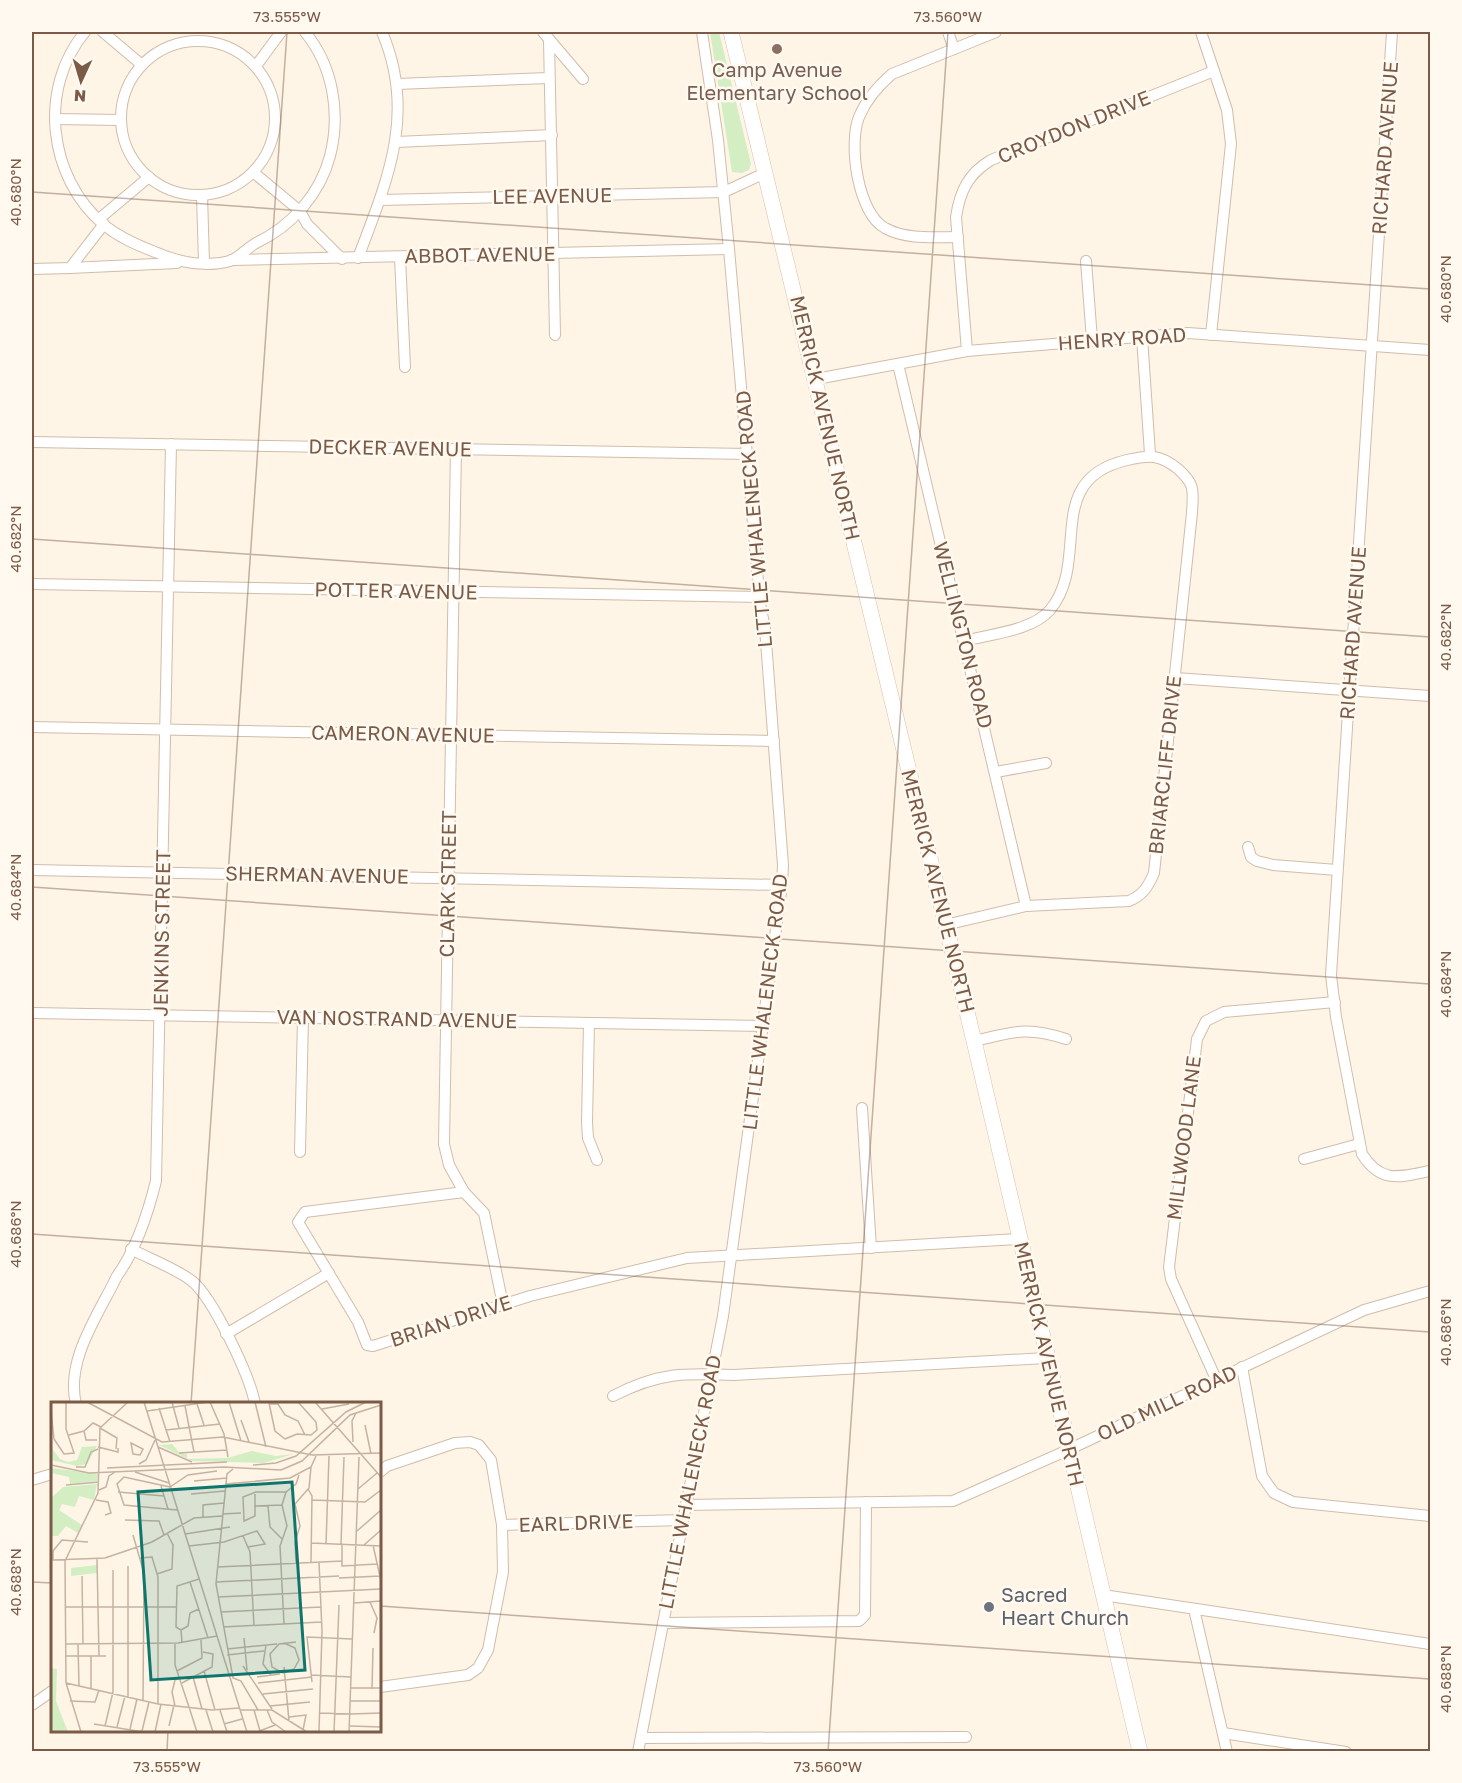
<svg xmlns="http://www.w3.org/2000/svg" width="1462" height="1783" viewBox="0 0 1462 1783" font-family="'Golos Text',sans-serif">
<rect width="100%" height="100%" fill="#fef5e6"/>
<path fill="#d4eec3" d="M710 32H719L751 164 749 170 742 173 732 172Z"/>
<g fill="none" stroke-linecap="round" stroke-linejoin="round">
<g stroke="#d2bcaa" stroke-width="12">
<g id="minor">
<path d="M85 32C38 88 48 177 103 224 118 237 137 245 155 252 178 262 205 268 230 261 239 258 247 248 256 243 292 226 320 194 330 156 341 113 333 66 305 32"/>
<path d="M103 32 142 65"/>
<path d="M543 32 583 79"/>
<path d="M948 32 954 49"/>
<path d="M1201 32 1227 110 1231 144 1211 335"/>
<path d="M1392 32 1331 975 1336 1017 1362 1154C1381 1184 1400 1177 1430 1171"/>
<path d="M549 40 555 335"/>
<circle cx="198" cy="118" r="77"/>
<path d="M256 66 281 32"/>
<path d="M397 84 549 78"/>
<path d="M55 119 121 120"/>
<path d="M396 142 552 135"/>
<path d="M253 172 300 211 307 224 342 259"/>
<path d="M202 195 204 263"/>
<path d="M380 200 724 192 765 173"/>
<path d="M99 219 149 177"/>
<path d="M958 237C935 237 906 240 885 228 858 214 848 144 859 117 866 100 878 86 892 74L996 32"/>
<path d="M400 257 405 367"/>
<path d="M358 258C387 181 417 114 382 32"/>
<path d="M231 260 729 249"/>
<path d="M1086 261 1092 340"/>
<path d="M70 268 177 263"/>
<path d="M32 269 70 268 104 224"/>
<path d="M1142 337 1150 454"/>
<path d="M967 351 956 217C960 191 968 174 991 160L1214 71"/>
<path d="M898 364 1026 906"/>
<path d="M816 379 967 351 1188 333 1430 350"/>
<path d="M32 442 749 454"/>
<path d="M456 449 444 1144 449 1165 464 1192 484 1213 503 1305"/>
<path d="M32 584 761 597"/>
<path d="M1175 678 1430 696"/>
<path d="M32 727 774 741"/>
<path d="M996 772 1046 763"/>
<path d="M1248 847 1251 857 1257 861 1273 865 1337 870"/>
<path d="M32 870 782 885"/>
<path d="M945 925 1026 906 1129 901C1143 895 1148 887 1154 873L1192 513C1193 491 1196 485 1178 469 1160 454 1149 455 1127 460 1041 480 1092 559 1050 610 1032 631 990 634 964 641"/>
<path d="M32 1013 763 1026"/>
<path d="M589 1023 587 1122 588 1138 597 1160"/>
<path d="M974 1041C1014 1032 1026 1026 1066 1039"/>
<path d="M862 1108 871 1248"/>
<path d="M300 1152 303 1018"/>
<path d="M1304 1159 1359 1144"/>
<path d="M464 1192 305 1212 298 1222 358 1322 367 1345 373 1346 530 1296 687 1258 1019 1239"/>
<path d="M131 1249C150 1259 175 1268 192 1281 213 1298 250 1376 255 1404"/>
<path d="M226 1334 329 1273"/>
<path d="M1242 1367 1262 1476 1274 1493 1293 1502 1430 1516"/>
<path d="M1216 1379 1171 1279 1169 1267 1197 1039 1206 1021 1224 1012 1335 1002"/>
<path d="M613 1396C659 1372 685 1373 734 1375L1046 1358"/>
<path d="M76 1404C65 1360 99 1314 117 1276 136 1250 148 1213 156 1181L171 444"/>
<path d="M380 1472 387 1466 455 1443 470 1442 479 1445 491 1460 502 1525 503 1572 488 1650 478 1668 468 1675 380 1687"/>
<path d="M32 1480 52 1474"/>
<path d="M686 1505 953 1501 1068 1450 1364 1310 1430 1291"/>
<path d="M502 1525 683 1520"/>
<path d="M1103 1595 1430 1644"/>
<path d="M1194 1609 1227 1752"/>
<path d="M663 1623 859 1621 865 1615 866 1502"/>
<path d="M32 1705 52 1691"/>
<path d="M1223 1733 1346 1752"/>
<path d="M641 1738 966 1737"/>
<path d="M638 1752 723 1316 782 885 783 865 765 628 760 604 729 249 718 140 702 32"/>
</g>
</g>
<g stroke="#d8bfaa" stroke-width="16">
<path id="secondary" d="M731 32 974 1041 1140 1752"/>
</g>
<use href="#minor" stroke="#fff" stroke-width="10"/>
<use href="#secondary" stroke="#fff" stroke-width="15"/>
</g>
<path fill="none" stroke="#7b5a47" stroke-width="1.5" stroke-opacity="0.45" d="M32 192 1430 289M32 539 1430 637M32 887 1430 984M32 1234 1430 1332M191 1404 287 32M32 1582 52 1583M380 1606 1430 1679M167 1752 168 1730M828 1752 948 32"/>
<circle fill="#8d6e63" stroke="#fff9ef" stroke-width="2" cx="777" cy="49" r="6"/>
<circle fill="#6b7280" stroke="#fff9ef" stroke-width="2" cx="989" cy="1607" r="6"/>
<g text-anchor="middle" stroke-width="5" stroke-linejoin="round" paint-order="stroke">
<g font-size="20" fill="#785e54" stroke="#fff9ef">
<text x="777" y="77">Camp Avenue<tspan x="777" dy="23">Elementary School</tspan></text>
</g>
<g font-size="20" fill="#7b5a47" stroke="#fff9ef">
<text transform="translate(1074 127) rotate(-22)" y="7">CROYDON DRIVE</text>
<text transform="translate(1385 148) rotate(-86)" y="7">RICHARD AVENUE</text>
<text transform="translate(552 196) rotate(-1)" y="7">LEE AVENUE</text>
<text transform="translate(480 255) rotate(-1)" y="7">ABBOT AVENUE</text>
<text transform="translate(1122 339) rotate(-4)" y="7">HENRY ROAD</text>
<text transform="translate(825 418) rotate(77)" y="7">MERRICK AVENUE NORTH</text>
<text transform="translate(390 448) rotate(1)" y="7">DECKER AVENUE</text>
<text transform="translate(754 519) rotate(-95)" y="7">LITTLE WHALENECK ROAD</text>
<text transform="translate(396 591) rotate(1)" y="7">POTTER AVENUE</text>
<text transform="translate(1353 633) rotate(-86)" y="7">RICHARD AVENUE</text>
<text transform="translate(963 635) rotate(76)" y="7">WELLINGTON ROAD</text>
<text transform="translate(403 734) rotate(1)" y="7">CAMERON AVENUE</text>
<text transform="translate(1165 765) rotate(-84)" y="7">BRIARCLIFF DRIVE</text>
<text transform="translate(317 875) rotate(1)" y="7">SHERMAN AVENUE</text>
<text transform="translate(448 884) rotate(-89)" y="7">CLARK STREET</text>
<text transform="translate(938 891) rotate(76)" y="7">MERRICK AVENUE NORTH</text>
<text transform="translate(162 933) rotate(-89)" y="7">JENKINS STREET</text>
<text transform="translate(765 1002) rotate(-83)" y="7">LITTLE WHALENECK ROAD</text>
<text transform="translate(397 1019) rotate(1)" y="7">VAN NOSTRAND AVENUE</text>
<text transform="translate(1184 1138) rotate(-83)" y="7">MILLWOOD LANE</text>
<text transform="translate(451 1321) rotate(-18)" y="7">BRIAN DRIVE</text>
<text transform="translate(1049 1364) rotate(77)" y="7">MERRICK AVENUE NORTH</text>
<text transform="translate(1167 1403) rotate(-25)" y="7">OLD MILL ROAD</text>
<text transform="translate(690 1482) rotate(-79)" y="7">LITTLE WHALENECK ROAD</text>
<text transform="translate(576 1523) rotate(-2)" y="7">EARL DRIVE</text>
</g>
<g font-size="20" fill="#5b616d" stroke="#fff9ef" text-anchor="start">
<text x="1001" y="1602">Sacred<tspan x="1001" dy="23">Heart Church</tspan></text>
</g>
</g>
<g transform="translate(51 1402)">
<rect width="330" height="330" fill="#fef5e6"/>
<path d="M121 42 128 50 136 52V57L176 56 201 49 225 54 243 52 213 61 141 59 108 43ZM46 44 36 62 26 64 0 58V45L9 57 17 60 26 58 31 45ZM0 66 47 72 46 79 19 82 18 75 0 71ZM46 82 43 98 28 94 24 105 11 102 8 108 31 123 27 131 15 124 7 134H0V96L12 85ZM46 163V171L20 174V166ZM0 266 6 267 5 299 17 330H1Z" fill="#d4eec3"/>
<path fill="none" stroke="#c6b2a1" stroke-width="1.5" d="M36 0 111 40 172 35 261 53 330 51M93 0 196 330M121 0 128 26M159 0 173 32 177 55M178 0 190 39M204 0 215 45M264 0 330 75M218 1 224 29 234 37M146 2 153 23M218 2H227L234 13 247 19 254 33M134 4 143 50M108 6 119 40M271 7 298 2M0 9 3 37M96 9 157 0M190 18 198 40M314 23 320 52M49 26 66 36 65 47M115 28 169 22M33 29 35 38H46M18 33 33 29 42 21 50 25M3 37 13 52 23 51 15 27V0M234 37 246 32 260 33 266 28 265 20 247 0M302 40 301 19 305 11M80 41 92 47 89 53 82 52ZM47 45 67 50V46M107 45 141 60M128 51 176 48M88 62 95 58 104 38M0 63 38 71 173 65 230 68 251 59 299 13 330 3M202 63 225 61 245 54 295 10 315 0M25 65H34L40 50 47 47M56 66 176 60M182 67 176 72 165 182 182 276 190 279 207 308M84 70 118 81M143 79 176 76M175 82 239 76 260 65 265 54M15 83 48 80M110 84 117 107M119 85 73 75 66 82 73 103 126 108M119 85 137 73 166 69M257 87 261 94 260 160M307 87 326 71M48 88 55 85 58 74 64 70M67 90 113 94M140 92 174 89M204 92V114L193 119 192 95 205 90H235L245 82 248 73M45 98 57 100 60 111 54 113M261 98 314 100 330 88M204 104 231 103M217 104 219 125 231 137M171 112 190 111M152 116V103L173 101M74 118 108 119 113 133M306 129 330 108M134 132 179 125M82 133 93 171 92 299M192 134 199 150 203 224M37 140 11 138 2 149V158L54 156 101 140 143 116 171 114M260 141 330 144M275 142 278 54M290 142 293 55M291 142V164L326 162M313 143 330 128M322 143 330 179M138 144 173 140 206 129 214 142 197 145M89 156 101 155 107 175V302M46 157 48 254M268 160 271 229 268 330M245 161 244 140 249 124 244 102 258 86 260 65M77 164V295M166 165 291 159M106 172 121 167 122 143 116 131M31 174 32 242M288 176 329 174M139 180 157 236M165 180 288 174M167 195 330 187M319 200 326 216 323 231M303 201 330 199M14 205H126M170 210 270 205M233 222 229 144 236 124 231 103 235 90M172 225 271 220M130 228 137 224 139 211 148 207M193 236 196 268M124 241V263L138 305M131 241 130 228 125 225 126 184 148 177M233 241 244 246 248 258 243 267 232 271 221 265 219 252 228 242 245 240M14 242 127 241 166 234M27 242 28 284M215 243 212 262 220 273M176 247 226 242M176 253 213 249M15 254H55M40 254V286M192 264 221 307M233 265 238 319M126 269 151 256 150 238M153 269 164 308M260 273 300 275M142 275 151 307M206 275 229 272M261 280 256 235 301 237M15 281 107 302 161 308 188 306M131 281 161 265 162 252 152 250M207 281 261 275M300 286H330M321 287 322 246M212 292 262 287M19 299 44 300 48 288M299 299H330M124 304 121 290 124 278 129 276M219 304 259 300M138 305 146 330M155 308 162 330M169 308 176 330M189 308H221L256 330M203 308 209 329M216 308 221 320 235 330M268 311 299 312M299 312 330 311M238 315 255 313 252 328M43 322 92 330M173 322 191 317M54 324 62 290V168M118 324 123 303M299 324 330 325M66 325 74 294M79 327 86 297M91 329 98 300M30 330 15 281 14 159 47 91 49 26 77 0M104 330 110 302M206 330 224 323M283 330 288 203M298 330 308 55"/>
<path fill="#0f766e" fill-opacity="0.15" stroke="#0f766e" stroke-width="3" d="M241 80 254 268 100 278 87 90Z"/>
<rect width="330" height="330" fill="none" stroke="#7b5a47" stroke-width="3"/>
</g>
<rect width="1462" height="1783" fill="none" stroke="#fff9ef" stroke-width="66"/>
<g transform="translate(81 81) rotate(184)" stroke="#fff9ef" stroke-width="4.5" paint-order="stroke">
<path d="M0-4.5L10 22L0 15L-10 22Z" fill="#7b5a47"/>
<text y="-9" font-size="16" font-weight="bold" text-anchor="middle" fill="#7b5a47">N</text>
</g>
<rect x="33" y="33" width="1396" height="1717" fill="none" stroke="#7b5a47" stroke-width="2"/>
<g font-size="15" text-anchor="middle" fill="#7b5a47">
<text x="287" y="22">73.555°W</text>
<text x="948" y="22">73.560°W</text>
<text transform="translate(16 192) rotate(-90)" y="5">40.680°N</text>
<text transform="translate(1446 289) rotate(-90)" y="5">40.680°N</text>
<text transform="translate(16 539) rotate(-90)" y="5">40.682°N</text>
<text transform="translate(1446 637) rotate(-90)" y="5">40.682°N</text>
<text transform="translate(16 887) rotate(-90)" y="5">40.684°N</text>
<text transform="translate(1446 984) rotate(-90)" y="5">40.684°N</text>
<text transform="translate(16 1234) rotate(-90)" y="5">40.686°N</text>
<text transform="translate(1446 1332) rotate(-90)" y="5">40.686°N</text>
<text transform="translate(16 1582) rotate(-90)" y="5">40.688°N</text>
<text transform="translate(1446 1679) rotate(-90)" y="5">40.688°N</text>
<text x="167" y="1772">73.555°W</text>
<text x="828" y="1772">73.560°W</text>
</g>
</svg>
